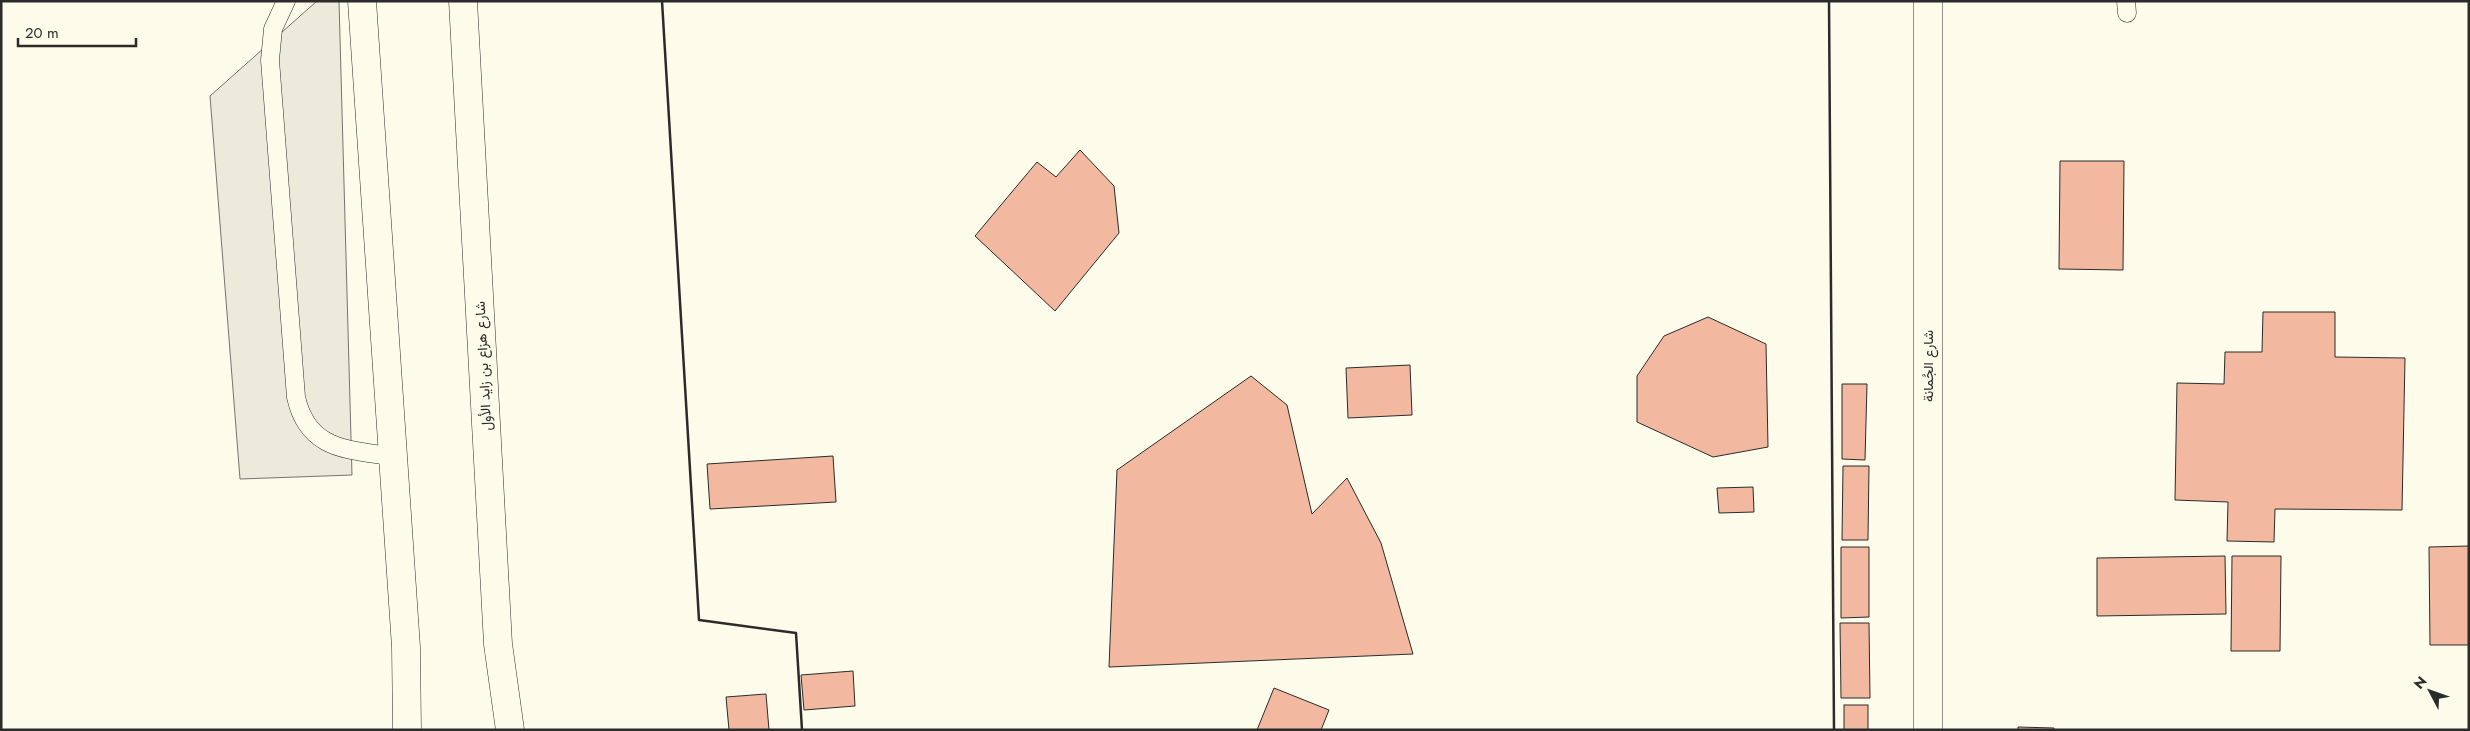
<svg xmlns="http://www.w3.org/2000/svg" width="2470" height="731" viewBox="0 0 2470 731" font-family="Jost,Vazirmatn,sans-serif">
<rect width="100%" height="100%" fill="#fdfbea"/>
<path fill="#eceadb" stroke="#74746e" d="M317 1H339L352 475 240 479 210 96Z"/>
<g fill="#f2b8a0" stroke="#2b2b2b">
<path d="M1080 150 1114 186 1119 233 1055 311 975 236 1037 162 1056 177Z"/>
<path d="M2060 161H2124L2123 270 2059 269Z"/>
<path d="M2263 312H2335V357L2405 358 2402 510 2275 509 2274 542 2227 541 2228 502 2175 500 2177 383 2224 384 2225 352H2262Z"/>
<path d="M1708 317 1766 344 1768 447 1713 457 1637 422V376L1664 336Z"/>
<path d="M1410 365 1412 415 1348 418 1346 368Z"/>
<path d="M1251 376 1287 405 1312 514 1347 478 1381 543 1413 654 1109 667 1117 470Z"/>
<path d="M1842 384H1867L1865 460 1842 459Z"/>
<path d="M833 456 836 502 710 509 707 464Z"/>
<path d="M1843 466H1869L1868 540H1842Z"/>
<path d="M1753 487 1754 512 1719 513 1717 488Z"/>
<path d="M2469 546V645H2430L2429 547Z"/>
<path d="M1841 547H1869V617L1841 618Z"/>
<path d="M2225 556 2226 614 2097 616V558Z"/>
<path d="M2232 556H2281L2280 651H2231Z"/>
<path d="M1840 623H1869L1870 698H1841Z"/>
<path d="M853 671 855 706 804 710 801 675Z"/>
<path d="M1274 688 1329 710 1321 730H1257Z"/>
<path d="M766 694 769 730H729L726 697Z"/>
<rect x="1844" y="705" width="24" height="25"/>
<path d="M2018 727 2054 728V730H2018Z"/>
</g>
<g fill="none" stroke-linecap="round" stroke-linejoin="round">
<g stroke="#2b2b2b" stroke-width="19">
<g id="lane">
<path d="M286 1 273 29 270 60 296 397C308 451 348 449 394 457"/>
<path d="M2126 1 2127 13"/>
</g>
</g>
<g stroke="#2b2b2b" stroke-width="29">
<g id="street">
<path d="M362 1 406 647 407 730"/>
<path d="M463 1 498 644 510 730"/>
<path d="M1928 1V730"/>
</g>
</g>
<use href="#lane" stroke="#fdfbea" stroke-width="18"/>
<use href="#street" stroke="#fdfbea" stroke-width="28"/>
<g stroke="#2b2b2b" stroke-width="2.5">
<path d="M662 1 699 620 796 633 802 730"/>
<path d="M1829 1 1834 730"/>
</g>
</g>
<g text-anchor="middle" stroke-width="4" stroke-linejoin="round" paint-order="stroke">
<g font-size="14" fill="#2b2b2b" stroke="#fdfbea">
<text transform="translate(483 366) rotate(-93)" y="5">شارع هزاع بن زايد الأول</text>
<text transform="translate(1928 366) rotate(-90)" y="5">شارع الجُمانة</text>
</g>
</g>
<rect width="2470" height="731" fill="none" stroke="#2b2b2b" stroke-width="5"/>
<g transform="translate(2430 691) rotate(311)" stroke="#fdfbea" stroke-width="4" paint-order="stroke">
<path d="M0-4L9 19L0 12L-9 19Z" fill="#2b2b2b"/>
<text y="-8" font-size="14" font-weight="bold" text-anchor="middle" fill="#2b2b2b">N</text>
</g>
<path d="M18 38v8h118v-8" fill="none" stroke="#2b2b2b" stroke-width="2.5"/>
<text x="25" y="38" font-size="15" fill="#2b2b2b" stroke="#fdfbea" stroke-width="4" paint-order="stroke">20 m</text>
</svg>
